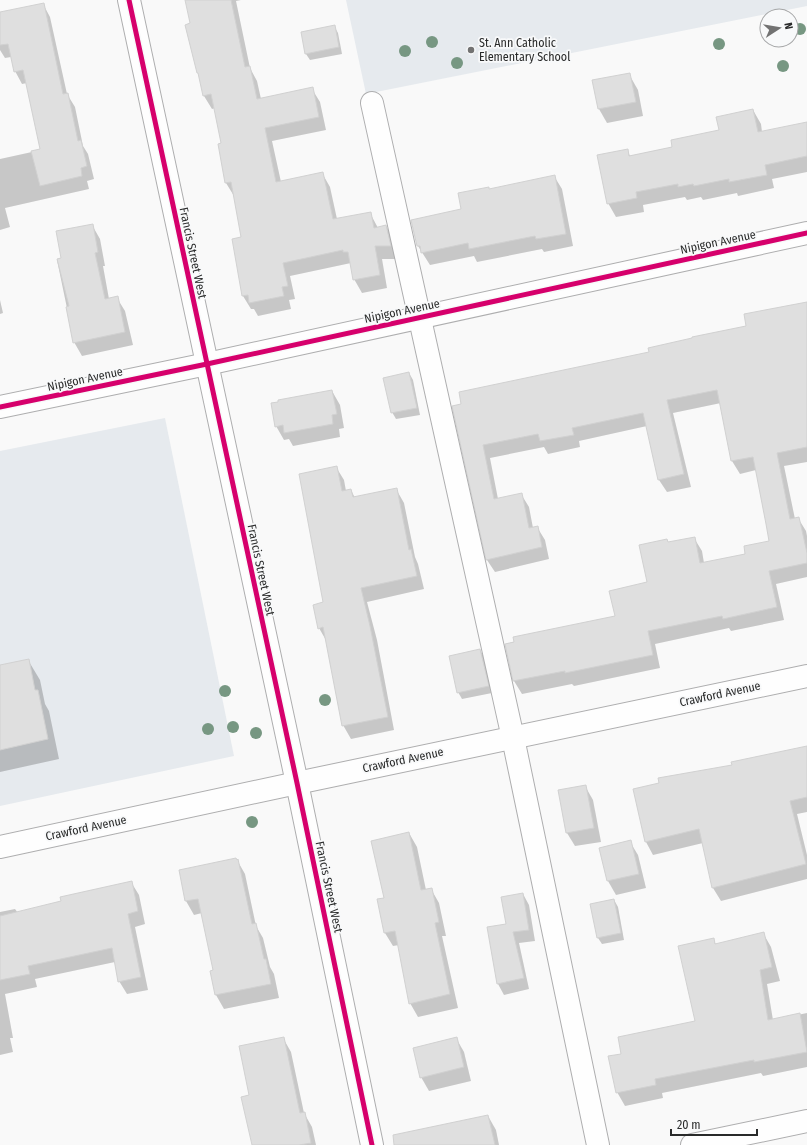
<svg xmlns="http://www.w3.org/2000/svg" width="807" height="1145" viewBox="0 0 807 1145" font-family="'Fira Sans Condensed',sans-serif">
<rect width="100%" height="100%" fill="#f9f9f9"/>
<g fill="#e6eaee">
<path d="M346 0H807V6L366 94Z"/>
<path d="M165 418 234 756 0 806V451Z"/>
</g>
<g fill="#0003">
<path d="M186 0H241L236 1 250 68 257 81 261 99 312 89 320 102 326 130 272 141 281 182 322 173 330 187 337 219 370 213 378 228 386 226 394 240 398 259H382L387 288 362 293 354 279 351 263 290 276 295 299 289 300 291 309 258 316 254 309H251L243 296 233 240 242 238 234 196 226 183 219 145 222 144 215 108 212 109 204 96Z"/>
<path d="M43 4 50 17 67 94 75 107 83 146 88 154 94 179 87 181 89 189 5 208 10 227 0 230V159L41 150 27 83 22 84 15 71 11 57 5 58 0 50V13Z"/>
<path d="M334 26 338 33 342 54 310 60 306 54Z"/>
<path d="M630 76 638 90 643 116 607 123 599 109 593 81Z"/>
<path d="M753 110 761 124 762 132 807 123V172L772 179 774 188 738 196 737 193 703 200 701 197 687 200 685 197 643 205 644 212 616 217 608 203 627 150 630 156 673 147 720 131Z"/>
<path d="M554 176 562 189 573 246 544 252 542 249 477 262 474 256 430 265 418 246 489 190Z"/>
<path d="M92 225 100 239 105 266H103L109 299 117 298 125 311 133 345 82 356 74 342 57 260 62 259Z"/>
<path d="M0 300 3 313 0 314Z"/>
<path d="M807 303V462L784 466 795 519 798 518 806 531 807 536V577L776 584 784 620 731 631 729 628 655 644 660 668 574 686 572 684 522 694 514 681 506 644 616 616 648 583 668 543 694 538 702 551 704 563 747 554 770 542 756 470 740 474 732 461 721 403 673 413 691 487 667 492 659 480 647 426 579 441 580 447 548 454 544 447 490 458 498 499 521 494 529 507 533 528 537 527 545 540 549 559 495 572 487 560 453 407 747 327Z"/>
<path d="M409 373 413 380 420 415 396 419 392 412Z"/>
<path d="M332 391 340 405 344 428 339 429 340 437 293 446 289 439 284 440 276 426Z"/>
<path d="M336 467 344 480 346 491 351 490 355 498 396 489 404 503 415 557 418 564 424 589 367 602 377 640 394 730 351 739 343 725 327 642 319 628 324 603Z"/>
<path d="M480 650 484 657 492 693 462 699 458 692Z"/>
<path d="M28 660 40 680 45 704 49 711 59 759 0 772V666Z"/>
<path d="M807 747V812L797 814 807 855V879L721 901 713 888 703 843 653 855 646 842 733 765Z"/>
<path d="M585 786 593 800 601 842 575 846 567 833Z"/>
<path d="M409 833 417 847 426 890 431 889 439 903 446 936H442L458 1008 418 1017 410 1003 399 945 393 946 385 933V898Z"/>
<path d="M630 842 638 855 646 888 616 895 608 881 600 849Z"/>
<path d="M237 860 245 874 256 926 263 938 270 967 274 974 279 998 224 1009 216 995 211 971H214L202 913 194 915 186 901Z"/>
<path d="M131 882 139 895 145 924 135 927 148 990 127 994 119 981 115 962 35 979 37 987 5 994 13 1038H10L13 1052 0 1055V912L15 909 18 913Z"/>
<path d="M523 894 529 905 535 941 519 943 529 989 504 995 498 984 507 925Z"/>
<path d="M614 900 618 907 624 940 602 944 598 938Z"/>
<path d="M763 933 771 947 780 981 767 984 773 1020 807 1013V1067L763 1076 761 1073 662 1093 663 1098 625 1106 617 1092 622 1054 696 1022 713 939 716 945Z"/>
<path d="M283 1038 291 1052 304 1113 312 1127 316 1145H253L250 1096Z"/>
<path d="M456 1038 464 1052 471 1081 429 1091 421 1077Z"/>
<path d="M488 1116 496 1130 499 1145H434Z"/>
</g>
<g fill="#dfdfdf" stroke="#d1d1d1">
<path d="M185 0H231L245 67 250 66 257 99 313 87 319 117 265 128 276 182 323 172 333 219 371 212 374 228 386 225 391 246H375L380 275 353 280 348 252H343V250L283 263 288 286 282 287 284 296 249 303 248 295 242 296 232 239 241 237 231 182 225 183 218 144 221 143 211 94 203 96 198 73H197L185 25 190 23Z"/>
<path d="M44 3 63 94 68 93 78 141 81 140 87 166 81 168 82 176 40 186 31 151 40 149 23 70 14 72 8 44 0 45V12Z"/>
<path d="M335 25 339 47 305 54 301 32Z"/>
<path d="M630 73 636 102 598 109 592 80Z"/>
<path d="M753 109 758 132 807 122V156L765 165 767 175 729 182V179L694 186 693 184 678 187V184L636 192 637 198 607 204 597 155 628 149 629 156 672 147 671 140 719 130 716 117Z"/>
<path d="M555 175 566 234 536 239 535 236 469 249 468 243 421 253 420 246H417L411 220 461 209 458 193 489 187V189Z"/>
<path d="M93 224 98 252 95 253 105 299 118 296 125 332 73 343 66 307 69 306 57 259 61 258 56 231Z"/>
<path d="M807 302V447L777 453 790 519 799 517 807 553V563L769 571 777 607 723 619 722 616 648 631 653 655 565 673V671L513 681 505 644 514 642 513 637 615 616 609 591 647 582 639 545 667 539 668 542 695 537 700 563 745 554 744 546 769 541 766 524 753 457 731 461 717 390 667 400 684 474 658 480 643 413 572 428 574 435 540 441 538 434 483 445 494 499 522 493 529 528 538 526 542 547 486 560 452 406 461 404 459 392 649 352 648 348 692 338V337L746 326 744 314Z"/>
<path d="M409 372 417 408 391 413 383 378Z"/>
<path d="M332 390 337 414 332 415 333 424 284 433 283 425 275 427 271 403 278 402V400Z"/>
<path d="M337 466 342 491 351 489 353 497 397 488 409 550 411 549 417 576 361 588 370 626 388 717 342 726 323 627 318 629 313 605 323 602 299 474Z"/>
<path d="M480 649 489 686 457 693 449 656Z"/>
<path d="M29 659 35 690H38L48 739 0 750V665Z"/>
<path d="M807 746V797L790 801 806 864 712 888 699 829 645 842 633 789 659 783 658 778 732 765 731 762Z"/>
<path d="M586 785 594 828 566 833 558 790Z"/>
<path d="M409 832 421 890 432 888 439 922 435 923 450 994 409 1004 395 931 384 933 377 899 384 898 371 841Z"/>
<path d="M631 840 639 874 607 881 599 848Z"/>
<path d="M236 858 237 860 238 859 252 924 256 923 264 959H266L271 984 215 995 210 971 213 970 198 899 185 901 179 870Z"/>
<path d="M132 881 138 911 128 914 141 977 118 982 112 948 28 966 30 974 0 980V916L61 901 60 897Z"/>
<path d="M523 893 529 930 513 932 524 978 497 984 487 927 506 924 501 897Z"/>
<path d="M614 899 621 933 597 938 590 904Z"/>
<path d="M764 932 772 967 760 970 768 1020 800 1013 807 1052 754 1062V1060L655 1079 656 1085 616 1093 608 1056 621 1054 618 1037 695 1021 678 946 714 938 715 944Z"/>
<path d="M284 1037 300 1113 305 1112 311 1143 299 1145H252L241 1097 249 1095 239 1046Z"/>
<path d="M457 1037 464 1067 420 1078 413 1048Z"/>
<path d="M488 1115 495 1145H394L393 1135Z"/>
</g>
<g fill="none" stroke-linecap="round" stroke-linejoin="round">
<g stroke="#aeaeaf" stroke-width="24">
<g id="minor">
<path d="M129 0 297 783 372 1145"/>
<path d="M372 103 513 738 598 1145"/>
<path d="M0 407 207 364 807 233"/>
<path d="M0 847 297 783 807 676"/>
<path d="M692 1145 807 1121"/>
</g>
</g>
<use href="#minor" stroke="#fefefe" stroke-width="22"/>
<g stroke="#f8f9fa" stroke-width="8">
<g id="cycleway">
<path d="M129 0 297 783 372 1145"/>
<path d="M0 407 207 364 807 233"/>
</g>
</g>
<use href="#cycleway" stroke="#d6006c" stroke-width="5"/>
</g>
<g fill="#779782">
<circle cx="800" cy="29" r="6"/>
<circle cx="432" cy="42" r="6"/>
<circle cx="719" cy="44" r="6"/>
<circle cx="405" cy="51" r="6"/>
<circle cx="457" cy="63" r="6"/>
<circle cx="783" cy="66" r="6"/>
<circle cx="225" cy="691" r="6"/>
<circle cx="325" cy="700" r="6"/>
<circle cx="233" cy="727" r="6"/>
<circle cx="208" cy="729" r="6"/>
<circle cx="256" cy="733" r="6"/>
<circle cx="252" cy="822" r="6"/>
</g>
<circle fill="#727272" stroke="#f8f9fa" stroke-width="1.5" cx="471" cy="50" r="4"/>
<g text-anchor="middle" stroke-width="3.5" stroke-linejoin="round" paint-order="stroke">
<g font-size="12" fill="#292a2a" stroke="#f8f9fa" text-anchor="start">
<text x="479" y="47">St. Ann Catholic<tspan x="479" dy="14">Elementary School</tspan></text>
</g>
<g font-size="12" fill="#292a2a" stroke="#f8f9fa">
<text transform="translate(718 242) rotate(-12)" y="4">Nipigon Avenue</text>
<text transform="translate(193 253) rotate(78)" y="4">Francis Street West</text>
<text transform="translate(402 311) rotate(-12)" y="4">Nipigon Avenue</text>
<text transform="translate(85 379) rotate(-12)" y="4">Nipigon Avenue</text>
<text transform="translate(261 570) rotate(78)" y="4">Francis Street West</text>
<text transform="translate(720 694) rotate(-12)" y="4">Crawford Avenue</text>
<text transform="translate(403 760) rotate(-12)" y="4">Crawford Avenue</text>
<text transform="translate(86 828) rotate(-12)" y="4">Crawford Avenue</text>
<text transform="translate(329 887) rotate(78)" y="4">Francis Street West</text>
</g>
</g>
<g transform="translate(779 28) rotate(78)"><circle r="19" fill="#f8f9fa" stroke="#a5a6a7"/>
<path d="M0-3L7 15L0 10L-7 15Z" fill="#727272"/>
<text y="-6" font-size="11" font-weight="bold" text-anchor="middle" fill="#292a2a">N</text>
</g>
<path d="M671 1129v6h86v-6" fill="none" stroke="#292a2a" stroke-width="2"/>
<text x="677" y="1129" font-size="12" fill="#292a2a" stroke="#f8f9fa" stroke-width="3" paint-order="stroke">20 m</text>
</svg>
